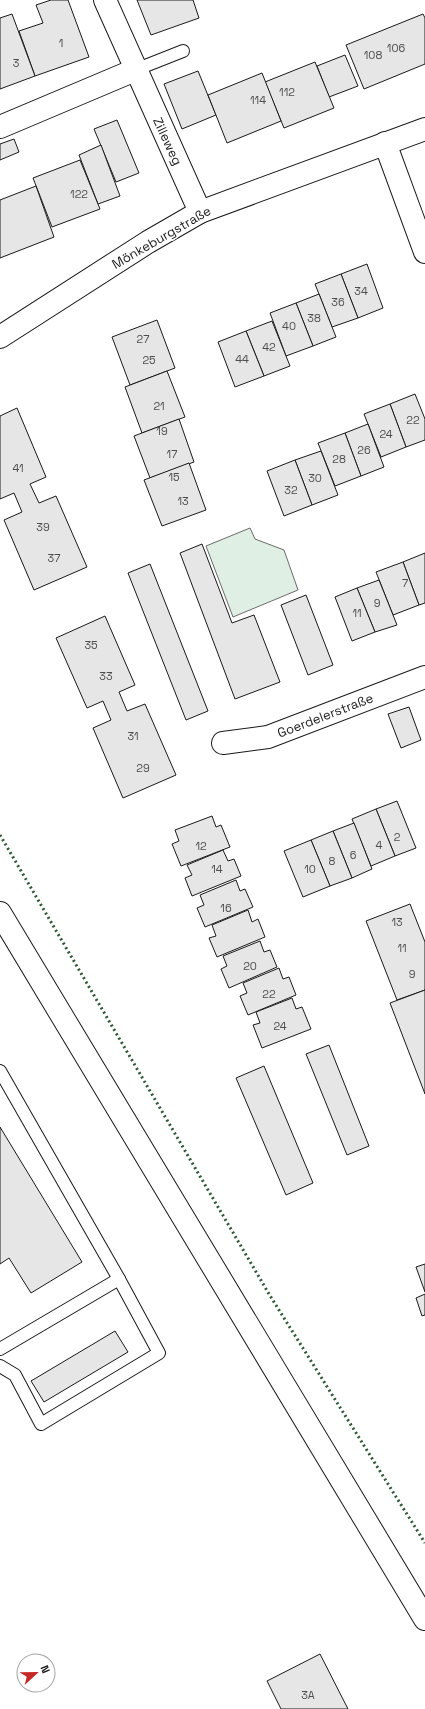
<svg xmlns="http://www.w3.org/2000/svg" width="425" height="1709" viewBox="0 0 425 1709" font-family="'Space Grotesk',sans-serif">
<rect width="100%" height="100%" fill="#fff"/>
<path fill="#e0efe3" stroke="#6a6a6a" d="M250 528 255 539 284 550 298 590 233 617 206 546Z"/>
<g fill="#e6e6e6" stroke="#1a1a1a">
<path d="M51 0H68L89 57 35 76 19 31 43 23 36 5Z"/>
<path d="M137 0H193L199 18 151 35Z"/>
<path d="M12 14 35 76 0 89V18Z"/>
<path d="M423 14 425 18V64L364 89 346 45Z"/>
<path d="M345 55 358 86 329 97 317 66Z"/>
<path d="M315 62 334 108 284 128 265 82Z"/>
<path d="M198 71 216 115 182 129 164 84Z"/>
<path d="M262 73 281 121 227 143 208 95Z"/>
<path d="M117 120 139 173 116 182 94 129Z"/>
<path d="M14 139 19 152 0 160V144Z"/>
<path d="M101 145 120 196 98 204 79 155Z"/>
<path d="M80 160 100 209 52 227 33 178Z"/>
<path d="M36 186 54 237 0 258V200Z"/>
<path d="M367 264 383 308 358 318 341 274Z"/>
<path d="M341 274 358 318 332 327 315 284Z"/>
<path d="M319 294 336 337 313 346 296 303Z"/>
<path d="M296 303 313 346 286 356 270 313Z"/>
<path d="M157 320 175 368 130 385 112 337Z"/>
<path d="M272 321 290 366 264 376 246 331Z"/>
<path d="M246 331 264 376 235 387 218 342Z"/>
<path d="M167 371 185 417 142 433 125 387Z"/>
<path d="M415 394 425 419V440L406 447 390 404Z"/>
<path d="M390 404 406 447 381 457 364 414Z"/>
<path d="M17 408 46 477 30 484 39 503 56 496 87 567 34 590 4 520 22 512 14 493 0 499V416Z"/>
<path d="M179 419 194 462 150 478 134 436Z"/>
<path d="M368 424 384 467 361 476 345 433Z"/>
<path d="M345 433 361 476 335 486 318 443Z"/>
<path d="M321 451 338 495 312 505 295 460Z"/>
<path d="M295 460 312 505 284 516 267 471Z"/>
<path d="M189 463 206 510 162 526 144 480Z"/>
<path d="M202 544 232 623 254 615 280 682 235 699 180 553Z"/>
<path d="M425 553V603L419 605 403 562Z"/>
<path d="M403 562 419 605 393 615 376 572Z"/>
<path d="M150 564 208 711 186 720 128 573Z"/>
<path d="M379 580 397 625 375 632 357 588Z"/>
<path d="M357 588 375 632 352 641 335 597Z"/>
<path d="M306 595 333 665 308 675 281 605Z"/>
<path d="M105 616 135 685 119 692 127 711 145 704 176 775 123 798 93 728 111 720 103 701 87 708 56 638Z"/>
<path d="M409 707 421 740 401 748 388 714Z"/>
<path d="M397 801 416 848 395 856 376 809Z"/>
<path d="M376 809 395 856 371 866 352 819Z"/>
<path d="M212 816 216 827 221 825 230 847 181 866 172 844 179 841 175 830Z"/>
<path d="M354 823 372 869 352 878 333 831Z"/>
<path d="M333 831 352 878 330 886 311 840Z"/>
<path d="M311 840 330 886 303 897 284 851Z"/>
<path d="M223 850 228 861 234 859 241 876 192 896 185 878 192 875 187 865Z"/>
<path d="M236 880 240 891 245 889 253 907 205 927 197 908 204 905 200 895Z"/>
<path d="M410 904 425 942V990L397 1000 366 921Z"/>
<path d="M248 910 252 922 258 919 265 937 217 957 209 938 216 936 212 925Z"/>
<path d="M260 941 264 952 270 950 277 967 229 988 221 969 227 966 223 956Z"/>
<path d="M279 968 283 979 289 977 296 995 248 1015 240 996 247 993 243 983Z"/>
<path d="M425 990V1094L390 1003Z"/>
<path d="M292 998 296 1009 302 1007 311 1029 262 1048 253 1025 260 1023 256 1012Z"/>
<path d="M329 1045 369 1146 347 1155 306 1054Z"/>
<path d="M264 1066 313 1183 286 1195 236 1078Z"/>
<path d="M0 1127 82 1262 31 1293 9 1258 0 1264Z"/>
<path d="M425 1264V1292L416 1267Z"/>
<path d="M425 1294V1315L422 1316 416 1298Z"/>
<path d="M115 1331 128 1352 44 1402 31 1381Z"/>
<path d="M320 1654 348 1709H281L267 1681Z"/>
</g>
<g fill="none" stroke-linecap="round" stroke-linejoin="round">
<g stroke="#1a1a1a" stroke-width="14">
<g id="service">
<path d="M135 70 183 51"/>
<path d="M0 1071 119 1279"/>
<path d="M0 1349 119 1279 159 1353 41 1424 15 1375 0 1366"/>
</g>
</g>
<g stroke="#1a1a1a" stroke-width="24">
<g id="minor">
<path d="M105 0 200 212"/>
<path d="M0 127 135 70"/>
<path d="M385 143 425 252"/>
<path d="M0 337 148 242 200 212 425 129"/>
<path d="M223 743 268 737 425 677"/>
</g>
</g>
<g stroke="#1a1a1a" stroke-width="24">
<path id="tertiary" d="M0 913 425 1619"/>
</g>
<use href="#service" stroke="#fff" stroke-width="12"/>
<use href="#minor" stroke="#fff" stroke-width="22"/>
<use href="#tertiary" stroke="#fff" stroke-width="22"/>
<path stroke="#2b5a34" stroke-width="3" stroke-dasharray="2 3" stroke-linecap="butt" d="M0 835 269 1294 425 1543"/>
</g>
<g text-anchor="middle" stroke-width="3" stroke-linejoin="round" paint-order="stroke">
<g font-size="11" fill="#4d4d4d">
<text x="61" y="47">1</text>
<text x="396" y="52">106</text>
<text x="373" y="59">108</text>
<text x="16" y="67">3</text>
<text x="287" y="96">112</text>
<text x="258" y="104">114</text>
<text x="79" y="198">122</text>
<text x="361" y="295">34</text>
<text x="338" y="306">36</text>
<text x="314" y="322">38</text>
<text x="289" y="330">40</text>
<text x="143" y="343">27</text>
<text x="269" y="351">42</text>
<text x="242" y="363">44</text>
<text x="149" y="364">25</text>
<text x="159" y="410">21</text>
<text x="413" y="424">22</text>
<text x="162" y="435">19</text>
<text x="386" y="438">24</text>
<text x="364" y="454">26</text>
<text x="172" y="458">17</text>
<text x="339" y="463">28</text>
<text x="18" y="472">41</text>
<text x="174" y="481">15</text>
<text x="315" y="482">30</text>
<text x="291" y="494">32</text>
<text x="183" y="505">13</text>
<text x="43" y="531">39</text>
<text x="54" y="562">37</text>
<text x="405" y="587">7</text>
<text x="377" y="607">9</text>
<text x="357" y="617">11</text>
<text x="91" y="649">35</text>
<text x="106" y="680">33</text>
<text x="133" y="740">31</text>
<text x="143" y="772">29</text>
<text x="397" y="841">2</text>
<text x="379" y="849">4</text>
<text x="201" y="850">12</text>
<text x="353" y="859">6</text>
<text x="332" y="865">8</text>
<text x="217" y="873">14</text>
<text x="310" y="873">10</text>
<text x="226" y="912">16</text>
<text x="397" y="926">13</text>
<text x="402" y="952">11</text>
<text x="250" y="970">20</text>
<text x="412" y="978">9</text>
<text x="269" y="998">22</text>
<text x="280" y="1030">24</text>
<text x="308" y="1699">3A</text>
</g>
<g font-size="13" fill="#1a1a1a" stroke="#fff">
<text transform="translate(168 141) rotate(65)" y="5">Zilleweg</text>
<text transform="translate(161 237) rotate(-30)" y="5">Mönkeburgstraße</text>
<text transform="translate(325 715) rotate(-21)" y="5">Goerdelerstraße</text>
</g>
</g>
<g transform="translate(36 1673) rotate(68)"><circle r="19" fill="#ffffff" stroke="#a3a3a3"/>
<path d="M0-3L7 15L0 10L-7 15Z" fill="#c62828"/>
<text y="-6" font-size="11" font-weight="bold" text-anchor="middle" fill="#1a1a1a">N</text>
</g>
</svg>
